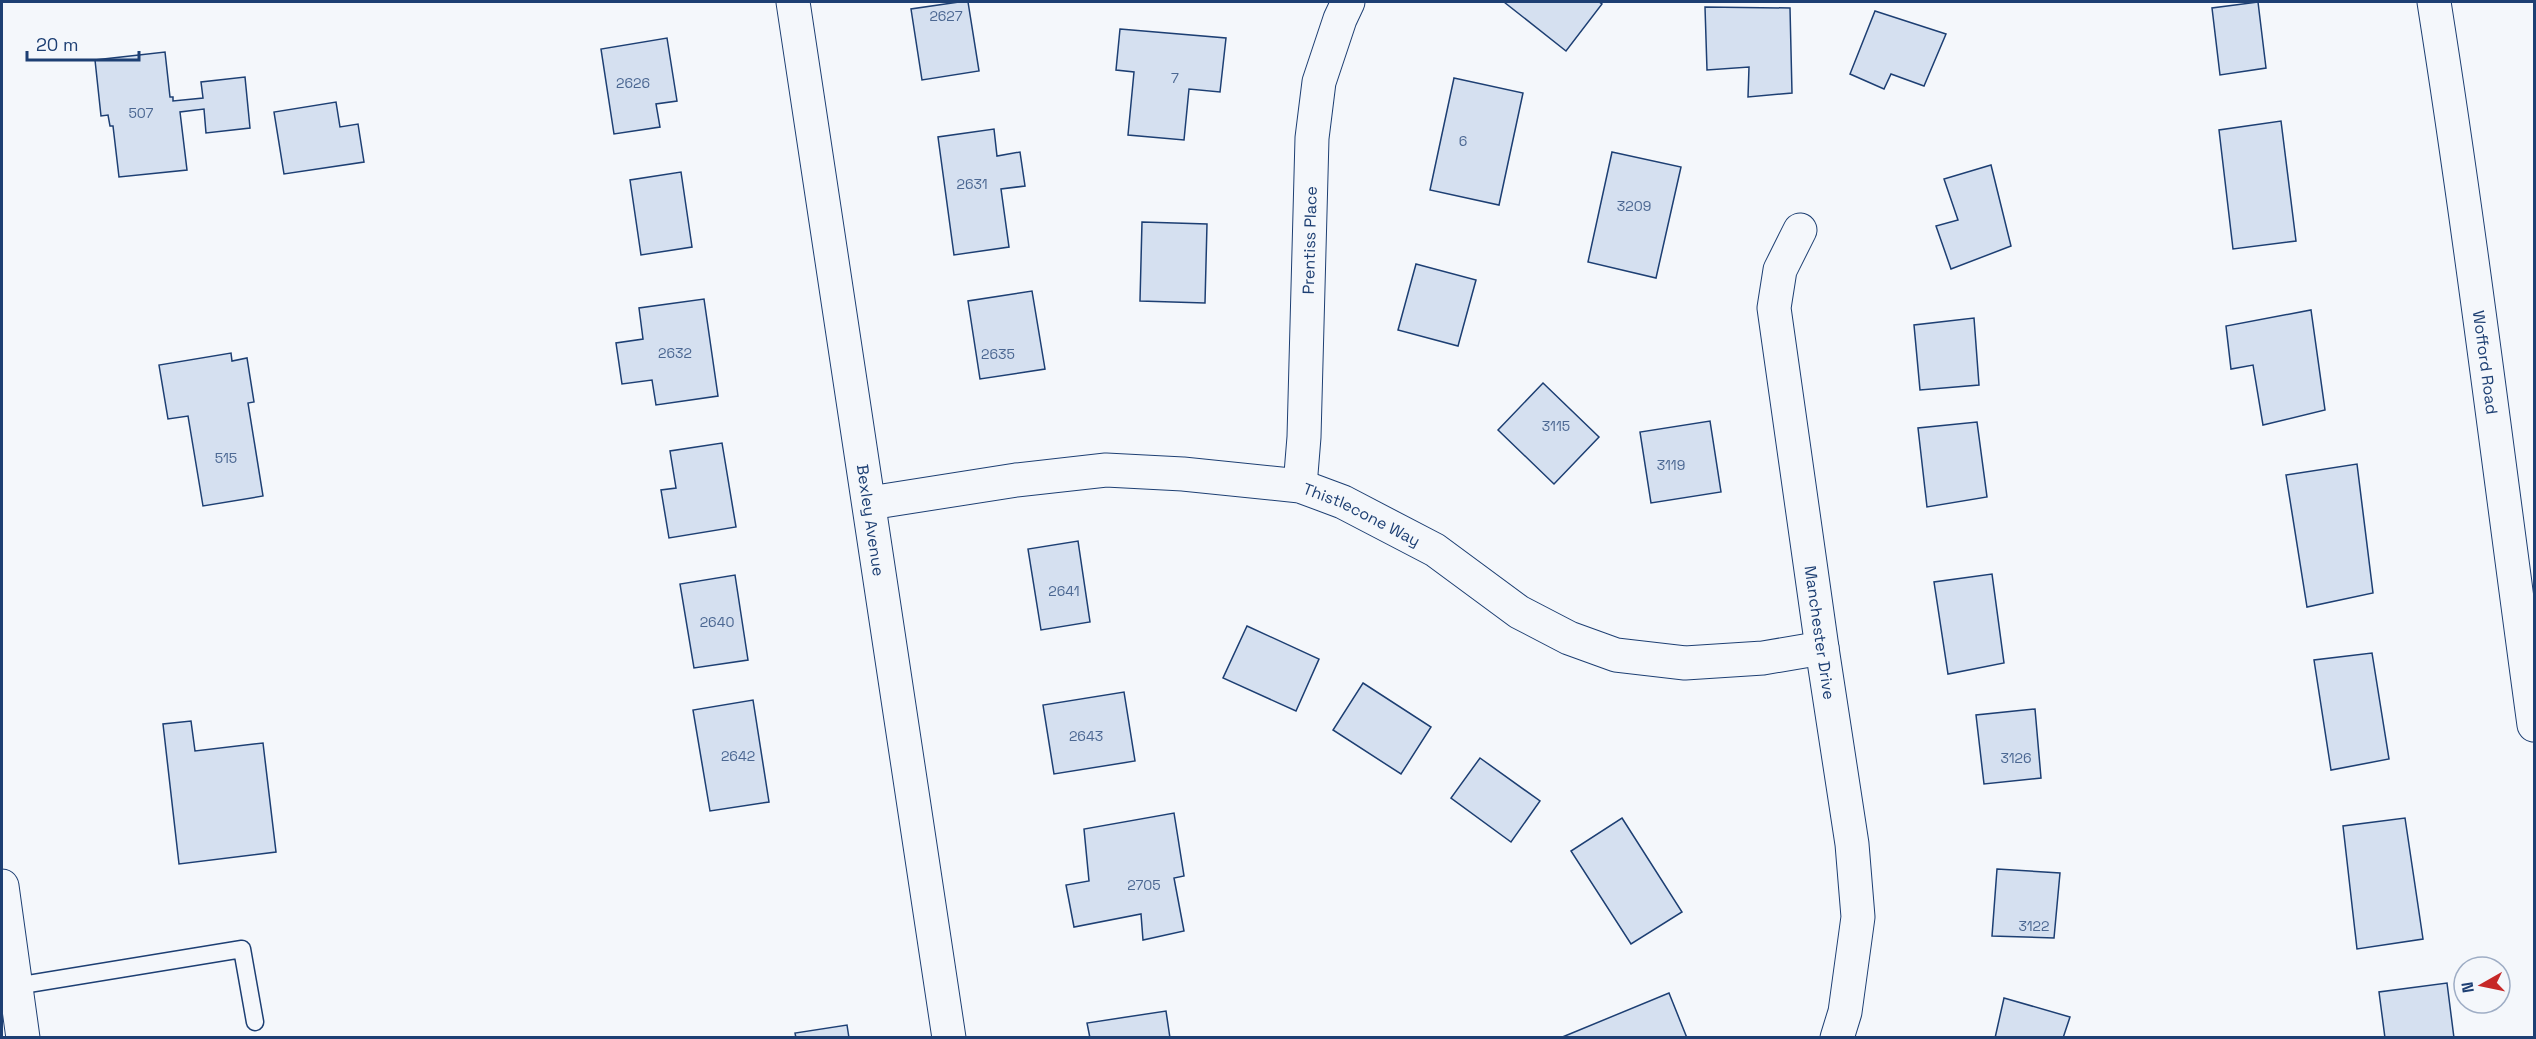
<svg xmlns="http://www.w3.org/2000/svg" width="2536" height="1039" viewBox="0 0 2536 1039" font-family="'Space Grotesk',sans-serif">
<rect width="100%" height="100%" fill="#f4f7fb"/>
<g fill="#d5e0f0" stroke="#1d3f73" stroke-width="1.5">
<path d="M959 2H968L979 71 922 80 911 9Z"/>
<path d="M1504 2H1599L1602 4 1566 51Z"/>
<path d="M2258 2 2266 68 2220 75 2212 8Z"/>
<path d="M1705 7 1790 8 1792 93 1748 97 1749 67 1707 70Z"/>
<path d="M1875 11 1946 34 1924 86 1891 74 1884 89 1850 74Z"/>
<path d="M1120 29 1226 38 1220 92 1189 89 1184 140 1128 135 1134 72 1116 70Z"/>
<path d="M667 38 677 101 656 104 660 127 614 134 601 49Z"/>
<path d="M165 52 170 97H173V101L203 98 201 82 245 77 250 128 206 133 204 109 180 112 187 170 119 177 113 126H110L108 115 101 116 95 60Z"/>
<path d="M1454 78 1523 93 1499 205 1430 190Z"/>
<path d="M336 102 340 127 358 124 364 162 284 174 274 112Z"/>
<path d="M2281 121 2296 241 2233 249 2219 130Z"/>
<path d="M994 129 997 156 1020 152 1025 186 1001 189 1009 247 954 255 938 137Z"/>
<path d="M1612 152 1681 167 1656 278 1588 262Z"/>
<path d="M1991 165 2011 246 1951 269 1936 226 1958 220 1944 179Z"/>
<path d="M681 172 692 247 641 255 630 180Z"/>
<path d="M1142 222 1207 224 1205 303 1140 301Z"/>
<path d="M1416 264 1476 280 1458 346 1398 330Z"/>
<path d="M1032 291 1045 369 980 379 968 301Z"/>
<path d="M704 299 718 396 656 405 652 380 622 384 616 343 643 339 639 308Z"/>
<path d="M2311 310 2325 410 2263 425 2253 365 2231 369 2226 326Z"/>
<path d="M1974 318 1979 385 1920 390 1914 325Z"/>
<path d="M231 353 232 361 247 358 254 402 248 403 263 496 203 506 188 416 168 419 159 365Z"/>
<path d="M1543 383 1599 437 1554 484 1498 430Z"/>
<path d="M1710 421 1721 492 1651 503 1640 432Z"/>
<path d="M1977 422 1987 497 1927 507 1918 428Z"/>
<path d="M722 443 736 527 669 538 661 490 676 488 670 451Z"/>
<path d="M2357 464 2373 593 2307 607 2286 475Z"/>
<path d="M1078 541 1090 622 1041 630 1028 549Z"/>
<path d="M1992 574 2004 663 1948 674 1934 582Z"/>
<path d="M735 575 748 660 694 668 680 584Z"/>
<path d="M1247 626 1319 659 1296 711 1223 678Z"/>
<path d="M2372 653 2389 759 2331 770 2314 660Z"/>
<path d="M1363 683 1431 727 1401 774 1333 730Z"/>
<path d="M1124 692 1135 761 1054 774 1043 705Z"/>
<path d="M753 700 769 802 710 811 693 710Z"/>
<path d="M2035 709 2041 778 1984 784 1976 715Z"/>
<path d="M191 721 195 751 263 743 276 852 179 864 163 724Z"/>
<path d="M1480 758 1540 801 1511 842 1451 798Z"/>
<path d="M1174 813 1184 876 1174 878 1184 931 1143 940 1141 914 1074 927 1066 885 1089 881 1084 829Z"/>
<path d="M1622 818 1682 912 1631 944 1571 851Z"/>
<path d="M2405 818 2423 939 2357 949 2343 826Z"/>
<path d="M1997 869 2060 873 2054 938 1992 936Z"/>
<path d="M2447 983 2454 1038H2385L2379 992Z"/>
<path d="M1669 993 1687 1038H1560Z"/>
<path d="M2004 998 2070 1017 2063 1038H1995Z"/>
<path d="M1166 1011 1170 1038H1090L1087 1023Z"/>
<path d="M847 1025 849 1038H796L795 1033Z"/>
</g>
<g fill="none" stroke-linecap="round" stroke-linejoin="round">
<g stroke="#1d3f73" stroke-width="19">
<path id="service" d="M16 986 242 949 255 1022"/>
</g>
<g stroke="#1d3f73" stroke-width="35">
<g id="minor">
<path id="s1" d="M793 2 949 1038"/>
<path id="s2" d="M2434 2C2472 242 2501 484 2534 725"/>
<path id="s3" d="M1800 230 1780 270 1774 308 1822 648 1852 844 1858 917 1845 1012 1837 1038"/>
<path id="s4" d="M1300 486 1304 437 1312 138 1319 82 1340 19 1348 2"/>
<path id="s5" d="M870 503 1016 480 1106 470 1183 474 1300 486 1343 502 1435 550 1519 612 1569 638 1616 655 1685 663 1763 658 1822 648"/>
<path d="M2 886 23 1038"/>
</g>
</g>
<use href="#service" stroke="#f4f7fb" stroke-width="16"/>
<use href="#minor" stroke="#f4f7fb" stroke-width="33"/>
</g>
<g text-anchor="middle" stroke-width="4.5" stroke-linejoin="round" paint-order="stroke">
<g font-size="14" fill="#4b6792">
<text x="946" y="21">2627</text>
<text x="1175" y="83">7</text>
<text x="633" y="88">2626</text>
<text x="141" y="118">507</text>
<text x="1463" y="146">6</text>
<text x="972" y="189">2631</text>
<text x="1634" y="211">3209</text>
<text x="675" y="358">2632</text>
<text x="998" y="359">2635</text>
<text x="1556" y="431">3115</text>
<text x="226" y="463">515</text>
<text x="1671" y="470">3119</text>
<text x="1064" y="596">2641</text>
<text x="717" y="627">2640</text>
<text x="1086" y="741">2643</text>
<text x="738" y="761">2642</text>
<text x="2016" y="763">3126</text>
<text x="1144" y="890">2705</text>
<text x="2034" y="931">3122</text>
</g>
<g font-size="16" fill="#1d3f73" stroke="#f4f7fb">
<text dy="6" stroke="none"><textPath href="#s4" startOffset="246">Prentiss Place</textPath></text>
<text dy="6" stroke="none"><textPath href="#s2" startOffset="364">Wofford Road</textPath></text>
<text dy="6" stroke="none"><textPath href="#s5" startOffset="501">Thistlecone Way</textPath></text>
<text dy="6" stroke="none"><textPath href="#s1" startOffset="524">Bexley Avenue</textPath></text>
<text dy="6" stroke="none"><textPath href="#s3" startOffset="411">Manchester Drive</textPath></text>
</g>
</g>
<rect width="2536" height="1039" fill="none" stroke="#1d3f73" stroke-width="6"/>
<g transform="translate(2482 985) rotate(261)"><circle r="28" fill="#f4f7fb" stroke="#9eadc5" stroke-width="1.5"/>
<path d="M0-4.5L10 22L0 15L-10 22Z" fill="#c62828"/>
<text y="-9" font-size="16" font-weight="bold" text-anchor="middle" fill="#1d3f73">N</text>
</g>
<path d="M27 51v9h112v-9" fill="none" stroke="#1d3f73" stroke-width="3"/>
<text x="36" y="51" font-size="18" fill="#1d3f73" stroke="#f4f7fb" stroke-width="4.5" paint-order="stroke">20 m</text>
</svg>
